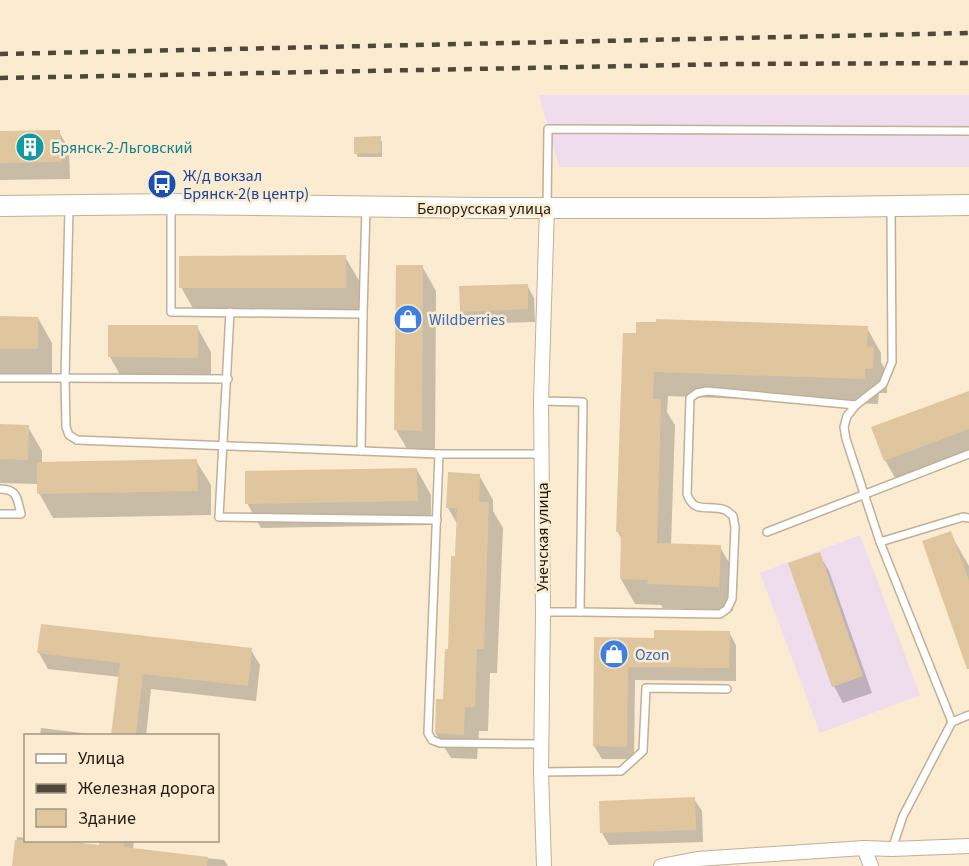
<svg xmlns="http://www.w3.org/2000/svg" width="969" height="866" viewBox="0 0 969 866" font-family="'Source Sans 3',sans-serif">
<rect width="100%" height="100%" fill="#fbebd0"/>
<g fill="#efdced">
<path d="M539 95H969V167H559Z"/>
<path d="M860 535 920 695 820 733 760 573Z"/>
</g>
<g fill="#0003">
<path d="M0 132H59L69 149 70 179 0 180Z"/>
<path d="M380 138 382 142V157H358L356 153Z"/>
<path d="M345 257 360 282V312H195L181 287Z"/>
<path d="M422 266 436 291 435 455 410 454 396 430Z"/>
<path d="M527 285 534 298 535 322 469 324 461 311Z"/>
<path d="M0 318H38L52 343V373H0Z"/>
<path d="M197 327 211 352V382H124L110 357Z"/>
<path d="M867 328 881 353V362L887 373V393H879L878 404 668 396 667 412 675 425 671 545 720 547 734 571 733 611 663 608 661 605 635 604 621 579 622 540 618 532 624 334Z"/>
<path d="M969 393V459L899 485 885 460Z"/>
<path d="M0 426 28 427 42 451V463L196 461 211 485V515L53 518 39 493 38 484 0 483Z"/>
<path d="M417 470 431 495V525L261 528 247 503Z"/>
<path d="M479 475 493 500V511L503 528 497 673H490L488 731H479L477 759 451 758 436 734 437 701H445L457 558 458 525 448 508Z"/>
<path d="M950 533 969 566V665Z"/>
<path d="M819 554 829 571 872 693 843 703 834 686Z"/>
<path d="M729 632 736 645V681L635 680 634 759H602L594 746 595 639 655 640Z"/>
<path d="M251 650 260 665 256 701 151 689 146 736H113L120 677 48 669 39 653Z"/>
<path d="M41 728 107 736H40Z"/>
<path d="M694 799 702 811 703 842 609 845 602 833Z"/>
<path d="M17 837 26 838V840L100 847 101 840H134L133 850 224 860 228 866H14Z"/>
</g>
<g fill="#e0c69f">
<path d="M60 130 61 162 0 163V131Z"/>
<path d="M381 136V153L354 154V137Z"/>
<path d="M346 255V288H179V256Z"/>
<path d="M396 265H423L422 431 394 430Z"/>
<path d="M528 284V309L460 312 459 286Z"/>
<path d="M0 316 38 317V349H0Z"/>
<path d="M656 319 868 326 867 346 874 347 873 369H865V379L654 372 653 399H661L657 543 721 545 719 587 647 584 648 580 620 579 621 532H616L623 333H636V322H656Z"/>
<path d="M108 325H198V358L108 357Z"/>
<path d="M969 391V429L884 461 871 427Z"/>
<path d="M0 424 29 425 28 460 0 459Z"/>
<path d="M197 459 198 491 37 494V462Z"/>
<path d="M417 468 418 501 245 504V471Z"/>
<path d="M448 472 480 474 479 502H489L484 649H477L475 707H465L464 735 435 733 436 699H443L445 649H448L451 556H455L457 508H446Z"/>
<path d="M951 531 969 581V669H967L922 541Z"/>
<path d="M820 552 863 676 832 687 788 563Z"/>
<path d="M41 624 252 648 248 686 143 674 136 735H111L120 663 37 653Z"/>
<path d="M654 630 730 631 729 668 628 667 627 747 593 746 594 637 654 638Z"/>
<path d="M695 797 696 830 600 833 599 801Z"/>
<path d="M15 840H57L99 845 100 840H124V847L208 857 207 866H12Z"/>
</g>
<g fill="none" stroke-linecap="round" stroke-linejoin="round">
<g stroke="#c0b097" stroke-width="10">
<g id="service">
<path d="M171 207V312L363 314"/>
<path d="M547 207 548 129 969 131"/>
<path d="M69 208 65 378 228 379"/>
<path d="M891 208 892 362 883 384 856 405 847 416 844 427 846 439 880 542 952 722"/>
<path d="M230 312 219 517 437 520"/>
<path d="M0 378H65L66 427 69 435 77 440 439 454H542"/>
<path d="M541 401 583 402 580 612H543"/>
<path d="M361 451 363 314 366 208"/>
<path d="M439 454 428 733 432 740 440 743 542 744"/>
<path d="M0 489C18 489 17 499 21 514H0"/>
<path d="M767 532 969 454"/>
<path d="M880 542 963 517 969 518"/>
<path d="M580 612 720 614 727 609 732 599 735 527 733 516C732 515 726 510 725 510 709 504 694 515 687 494L690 398 697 393 707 391 856 405"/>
<path d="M541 772 621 771 643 751 646 688 727 689"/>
<path d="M892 849 903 816 952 722 969 715"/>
</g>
</g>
<g stroke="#c0b097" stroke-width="16">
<g id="minor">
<path d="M864 848 871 866"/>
<path d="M544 866 541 772 543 612 541 401 547 208"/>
<path d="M661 866 697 859 864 848 892 849 969 846"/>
</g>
</g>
<g stroke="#c0b097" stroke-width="22">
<path id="secondary" d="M0 206 171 204 483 208H756L969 205"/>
</g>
<use href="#service" stroke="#fff" stroke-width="7"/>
<use href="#minor" stroke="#fff" stroke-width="14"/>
<use href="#secondary" stroke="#fff" stroke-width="20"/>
<g stroke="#4f473a" stroke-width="4.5" stroke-dasharray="8 8" stroke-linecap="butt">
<path d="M0 54 969 33"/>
<path d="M0 78 733 64 969 63"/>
</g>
</g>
<defs>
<g id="building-disc" transform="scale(1.5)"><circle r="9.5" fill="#0f9aa8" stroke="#fbebd0"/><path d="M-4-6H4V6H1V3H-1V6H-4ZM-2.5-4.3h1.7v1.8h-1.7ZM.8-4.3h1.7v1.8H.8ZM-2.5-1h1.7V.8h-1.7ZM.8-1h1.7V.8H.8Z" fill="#fff"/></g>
<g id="bus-disc" transform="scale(1.5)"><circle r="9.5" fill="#1a4fb4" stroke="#fbebd0"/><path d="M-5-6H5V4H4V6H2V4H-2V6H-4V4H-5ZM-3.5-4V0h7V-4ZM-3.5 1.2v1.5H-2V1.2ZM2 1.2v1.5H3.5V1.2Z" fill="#fff"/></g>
<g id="shop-disc" transform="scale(1.5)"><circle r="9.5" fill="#3f7fe0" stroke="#fbebd0"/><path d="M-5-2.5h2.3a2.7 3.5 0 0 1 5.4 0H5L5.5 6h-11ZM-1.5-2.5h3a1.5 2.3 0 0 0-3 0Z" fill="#fff"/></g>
</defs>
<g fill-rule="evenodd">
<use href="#building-disc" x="30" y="147"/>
<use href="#bus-disc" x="162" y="184"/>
<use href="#shop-disc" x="408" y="319"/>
<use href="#shop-disc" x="614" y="654"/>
</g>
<g text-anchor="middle" stroke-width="5" stroke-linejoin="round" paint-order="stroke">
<g font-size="16" fill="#0d838f" stroke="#fbebd0" text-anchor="start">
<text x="51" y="153">Брянск-2-Льговский</text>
</g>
<g font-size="16" fill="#164399" stroke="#fbebd0" text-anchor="start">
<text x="183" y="181">Ж/д вокзал<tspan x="183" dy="18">Брянск-2(в центр)</tspan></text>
</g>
<g font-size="16" fill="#221c13" stroke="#fbebd0">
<text x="484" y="214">Белорусская улица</text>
<text transform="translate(542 537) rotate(-90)" y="6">Унечская улица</text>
</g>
<g font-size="16" fill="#366cbe" stroke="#fbebd0" text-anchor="start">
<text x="429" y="325">Wildberries</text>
<text x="635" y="660">Ozon</text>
</g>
</g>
<rect x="24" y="734" width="195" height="108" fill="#fbebd0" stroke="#a49884" stroke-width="1.5"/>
<rect x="36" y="754" width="30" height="9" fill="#ffffff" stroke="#a49884" stroke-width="1.5"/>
<text x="78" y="764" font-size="18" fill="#221c13">Улица</text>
<rect x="36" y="784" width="30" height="9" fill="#4f473a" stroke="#a49884" stroke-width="1.5"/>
<text x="78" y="794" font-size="18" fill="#221c13">Железная дорога</text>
<rect x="36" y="809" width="30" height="18" fill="#e0c69f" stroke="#a49884" stroke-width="1.5"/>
<text x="78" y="824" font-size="18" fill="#221c13">Здание</text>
</svg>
